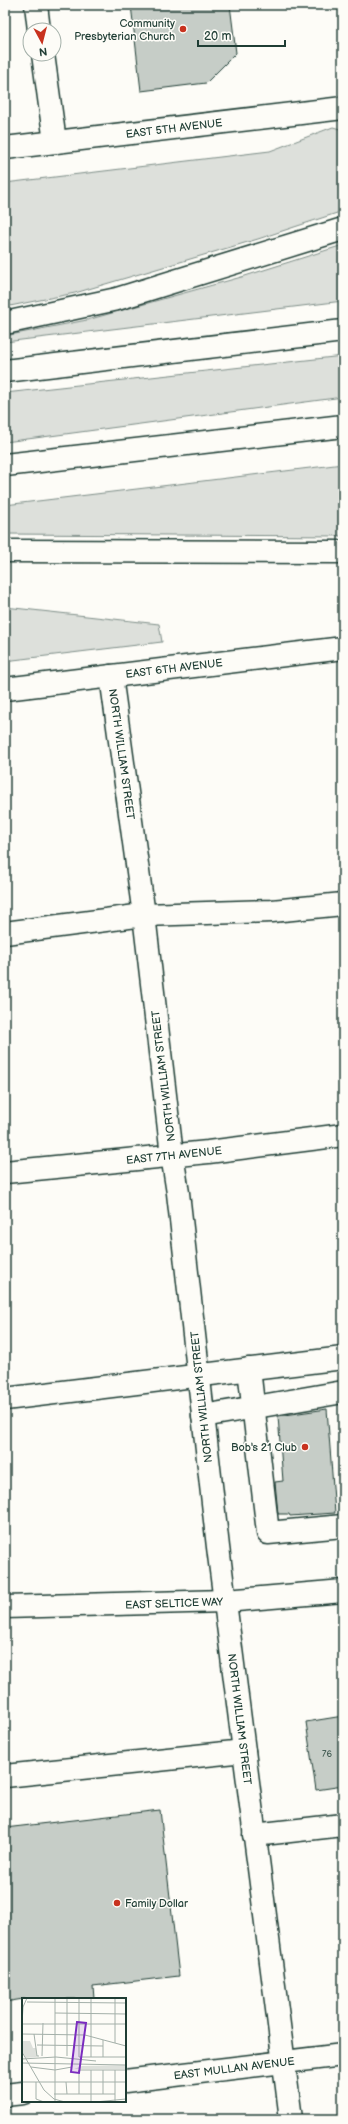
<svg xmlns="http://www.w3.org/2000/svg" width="348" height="2124" viewBox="0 0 348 2124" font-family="'Balsamiq Sans',sans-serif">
<rect width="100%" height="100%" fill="#fdfcf7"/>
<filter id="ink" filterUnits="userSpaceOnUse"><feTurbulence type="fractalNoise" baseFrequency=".025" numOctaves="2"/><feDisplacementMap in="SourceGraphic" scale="8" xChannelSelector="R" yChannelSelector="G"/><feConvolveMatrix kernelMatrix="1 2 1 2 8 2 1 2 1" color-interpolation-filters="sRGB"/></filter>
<g filter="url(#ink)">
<g fill="#dde0db" stroke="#7e8e88">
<path d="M333 127 340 129 343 149V211L258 239 75 293 5 307V183L270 151Z"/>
<path d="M343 245V301L5 342V336L87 320 245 276Z"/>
<path d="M343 356V397L5 442V393Z"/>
<path d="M343 464V536L5 534V505Z"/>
<path d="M5 607 159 624 162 642 5 661Z"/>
</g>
<g fill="#c6cdc7" stroke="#1f3d34">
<path d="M131 5H230L236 53 206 83 141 91Z"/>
<path d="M327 1409 335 1513 290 1516 289 1514H278L275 1482 283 1481 278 1416Z"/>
<path d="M343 1716V1786L316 1790 306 1722Z"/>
<path d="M160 1810 179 1976 93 1986 94 1999H23L5 2002V1828Z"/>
</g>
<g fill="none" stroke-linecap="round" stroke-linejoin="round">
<g stroke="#1f3d34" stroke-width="25">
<g id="minor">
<path d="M36 5 39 30"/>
<path d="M43 54 55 142"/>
<path d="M5 148 343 108"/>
<path d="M111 676 144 915 172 1155 178 1193 218 1547 291 2119"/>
<path d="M5 689 343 648"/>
<path d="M5 933 144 915 272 911 343 904"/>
<path d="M5 1172 208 1152 343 1135"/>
<path d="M249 1369 268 1533 343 1526"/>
<path d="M5 1399 343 1358"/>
<path d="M203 1416 343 1392"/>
<path d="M5 1776 244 1751"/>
<path d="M254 1835 343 1825"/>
<path d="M125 2081 343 2055"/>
<path d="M5 2095 23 2093"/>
</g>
</g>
<g stroke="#1f3d34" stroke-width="25">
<path id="major" d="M5 1607 225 1601 343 1591"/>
</g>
<g stroke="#1f3d34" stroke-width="25">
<g id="highway">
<path d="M5 323 117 299 343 229"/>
<path d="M5 371 343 331"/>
<path d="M5 465 343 426"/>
<path d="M5 551 343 552"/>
</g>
</g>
<use href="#minor" stroke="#fdfcf7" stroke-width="22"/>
<use href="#major" stroke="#fdfcf7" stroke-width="22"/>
<use href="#highway" stroke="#fdfcf7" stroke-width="22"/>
</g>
</g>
<g fill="#c8321e" stroke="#fdfcf7" stroke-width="1.5">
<circle cx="183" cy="29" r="4"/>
<circle cx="305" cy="1447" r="4"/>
<circle cx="117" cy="1903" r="4"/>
</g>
<g text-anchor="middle" stroke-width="3" stroke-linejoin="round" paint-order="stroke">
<g font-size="9" fill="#496159">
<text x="327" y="1757">76</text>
</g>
<g font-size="11" fill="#1f3d34" stroke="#fdfcf7" text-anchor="end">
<text x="175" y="27">Community<tspan x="175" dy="13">Presbyterian Church</tspan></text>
<text x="297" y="1451">Bob's 21 Club</text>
<text x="125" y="1907" text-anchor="start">Family Dollar</text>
</g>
<g font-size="11" fill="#1f3d34" stroke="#fdfcf7">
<text transform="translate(174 128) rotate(-7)" y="4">EAST 5TH AVENUE</text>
<text transform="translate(174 668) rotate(-7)" y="4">EAST 6TH AVENUE</text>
<text transform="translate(122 754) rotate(82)" y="4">NORTH WILLIAM STREET</text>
<text transform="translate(163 1076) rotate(-97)" y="4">NORTH WILLIAM STREET</text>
<text transform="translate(174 1155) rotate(-6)" y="4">EAST 7TH AVENUE</text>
<text transform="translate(201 1397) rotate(-96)" y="4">NORTH WILLIAM STREET</text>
<text transform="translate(174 1603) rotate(-2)" y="4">EAST SELTICE WAY</text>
<text transform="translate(240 1719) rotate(83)" y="4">NORTH WILLIAM STREET</text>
<text transform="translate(234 2068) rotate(-7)" y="4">EAST MULLAN AVENUE</text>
</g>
</g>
<g transform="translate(22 1998)">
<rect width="104" height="104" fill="#fdfcf7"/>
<path d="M0 43H8L11 50H14L15 59 4 60 0 53ZM104 67V71H52L60 68Z" fill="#dde0db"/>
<path fill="none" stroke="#a4b0a9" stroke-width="1" d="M33 0V104M45 0V58M5 4 104 5M33 15 104 16M0 26H104M0 26 1 9 5 0M0 36 63 37 104 48M12 36 15 58H17M93 45V0M15 47 81 48M0 54 22 92 32 101 43 104M20 58 21 25M57 59H104M57 59V0M69 59V0M81 59V42M0 61 34 59 74 63M0 65 104 67M9 69 33 72 50 69M81 72V96M0 84H104M14 84V101L22 104M44 84 45 96M32 96H93M57 96V72H104M69 104V72M73 104 104 101M93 104V72"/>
<path fill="#7b2cbf" fill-opacity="0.15" stroke="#7b2cbf" stroke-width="2" d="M55 24 64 25 57 75 49 74Z"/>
<rect width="104" height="104" fill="none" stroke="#1f3d34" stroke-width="2"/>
</g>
<rect width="348" height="2124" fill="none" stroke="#fdfcf7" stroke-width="20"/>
<rect x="10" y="10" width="328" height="2104" fill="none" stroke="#1f3d34" stroke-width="1.5" filter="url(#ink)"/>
<g transform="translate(42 42) rotate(173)"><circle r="19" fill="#fdfcf7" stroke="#a4b0a9"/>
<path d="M0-3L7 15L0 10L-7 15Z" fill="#c8321e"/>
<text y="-6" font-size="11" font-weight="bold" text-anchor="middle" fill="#1f3d34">N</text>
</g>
<path d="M198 40v6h87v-6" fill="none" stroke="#1f3d34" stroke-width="2"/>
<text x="204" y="40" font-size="12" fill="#1f3d34" stroke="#fdfcf7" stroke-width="3" paint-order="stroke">20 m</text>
</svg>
